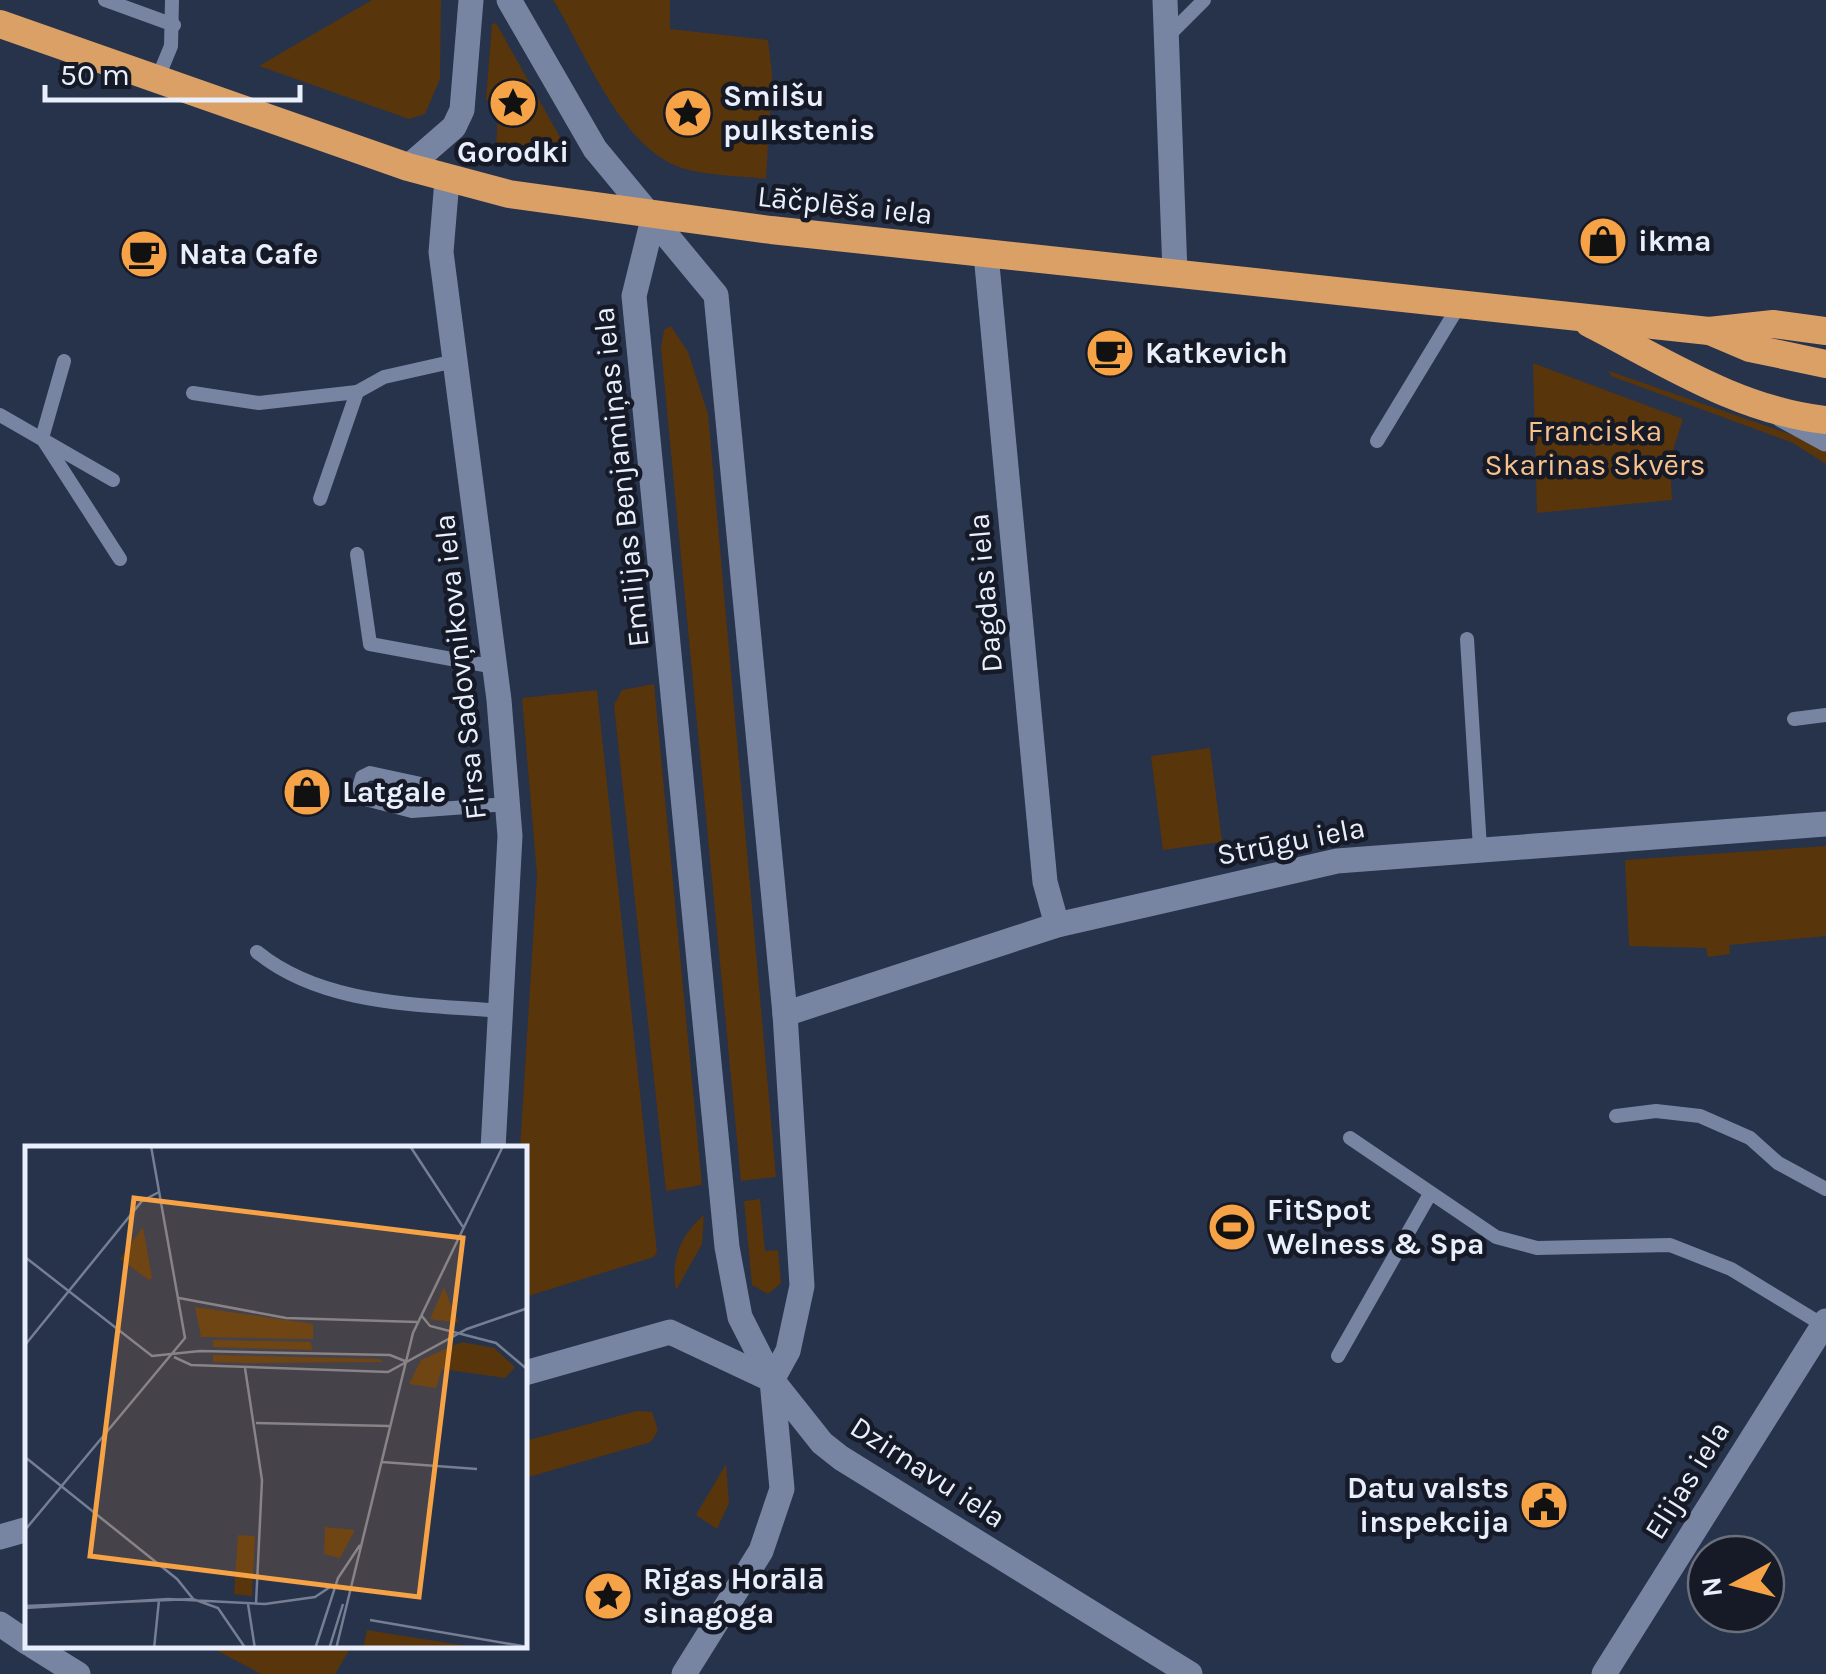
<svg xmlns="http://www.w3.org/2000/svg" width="1826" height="1674" viewBox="0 0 1826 1674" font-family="Karla,sans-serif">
<rect width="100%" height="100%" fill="#27324b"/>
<g fill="#58350b">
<path d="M372 0H441L440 79 425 114 409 119 259 66Z"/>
<path d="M553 0H670V29L768 40 772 74 766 179C741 176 714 176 689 170 623 155 586 52 553 0Z"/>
<path d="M496 23 565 146 550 154 499 150 496 145 499 101 486 100 492 24Z"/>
<path d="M671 326 688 352 708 414 776 1177 741 1181 661 348 664 330Z"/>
<path d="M1533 363 1683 419 1670 460 1672 500 1537 513Z"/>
<path d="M1609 371 1798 437 1826 451V464L1793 443 1611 376Z"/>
<path d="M654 684 702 1185 666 1191 614 705 622 690Z"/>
<path d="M597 690 657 1252 654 1257 525 1297V1149H520L537 875 522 698Z"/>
<path d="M1210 748 1222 842 1163 850 1151 756Z"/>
<path d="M1826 846V936L1729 945 1730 954 1708 957 1706 948 1629 946 1625 860Z"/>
<path d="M760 1199 765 1251 778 1250 781 1283 768 1294 752 1285 744 1201Z"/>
<path d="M704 1215 702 1244 676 1290C670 1261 681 1234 704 1215Z"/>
<path d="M637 1411 652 1412 658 1430 651 1442 525 1478V1441Z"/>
<path d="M726 1464 729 1503 717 1529 696 1515Z"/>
<path d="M210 1647H351L335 1674H261Z"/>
</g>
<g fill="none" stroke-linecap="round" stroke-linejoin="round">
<g stroke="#7785a2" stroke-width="14">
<path d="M105 0 174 25"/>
<path d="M1168 36 1204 0"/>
<path d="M157 80 171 46 172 0"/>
<path d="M64 361 42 438 120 559"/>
<path d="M193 393 259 403 357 392"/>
<path d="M0 415 113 480"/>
<path d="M1377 441 1460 304"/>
<path d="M320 499 357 392 384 377 455 361"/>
<path d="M357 554 370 644 495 667"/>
<path d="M1467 639 1480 848"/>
<path d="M1794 719 1826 715"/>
<path d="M427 810 433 802 421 784 370 773 362 777 359 788 365 799 412 811 508 804"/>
<path d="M257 952C323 1006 419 1004 501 1011"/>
<path d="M1616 1116 1656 1111 1700 1116 1750 1138 1778 1163 1826 1189"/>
<path d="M1350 1138 1496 1237 1537 1248 1670 1245 1731 1269 1823 1325"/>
<path d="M1338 1356 1430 1194"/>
</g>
<g stroke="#7785a2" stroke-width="25">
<path d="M1165 0 1175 273"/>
<path d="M447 180 441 252 499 700 510 836 493 1149"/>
<path d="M986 254 1045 882 1057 925"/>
<path d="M785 1014 1057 925 1337 861 1826 824"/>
<path d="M772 1380 822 1443 841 1458 1190 1674"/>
<path d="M0 1624 28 1643"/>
<path d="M33 1646 78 1674"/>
<path d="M1604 1674 1826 1321"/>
</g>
<g stroke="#7785a2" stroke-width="25">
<path d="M509 0 595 149 716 295 785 1014 802 1286 788 1351 772 1380"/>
<path d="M408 167 454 127 462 110 471 0"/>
<path d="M654 215 634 296 727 1247 740 1317 772 1380 782 1489 761 1551 684 1674"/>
<path d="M1782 415 1826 439"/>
<path d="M525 1373 670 1332 772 1380"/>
<path d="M0 1537 28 1529"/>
</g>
<g stroke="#daa065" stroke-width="28">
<path d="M0 24 408 167 509 194 771 230 1709 331 1773 324 1826 331"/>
<path d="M1589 323C1665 362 1740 411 1826 420"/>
<path d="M1710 331 1750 348 1826 364"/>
</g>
</g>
<defs>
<g id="sight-disc" transform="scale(2.5)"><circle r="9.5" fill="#f5a346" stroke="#151a26"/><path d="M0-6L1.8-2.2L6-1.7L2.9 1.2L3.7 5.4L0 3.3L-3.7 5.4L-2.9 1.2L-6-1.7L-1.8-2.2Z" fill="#111"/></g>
<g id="shop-disc" transform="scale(2.5)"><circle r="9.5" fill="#f5a346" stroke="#151a26"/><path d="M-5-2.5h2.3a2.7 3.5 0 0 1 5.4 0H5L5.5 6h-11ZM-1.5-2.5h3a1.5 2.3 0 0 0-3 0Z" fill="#111"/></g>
<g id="cafe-disc" transform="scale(2.5)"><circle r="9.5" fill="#f5a346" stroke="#151a26"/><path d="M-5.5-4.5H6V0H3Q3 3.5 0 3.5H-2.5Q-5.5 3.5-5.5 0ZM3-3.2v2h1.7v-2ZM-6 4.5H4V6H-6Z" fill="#111"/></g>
<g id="stadium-disc" transform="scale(2.5)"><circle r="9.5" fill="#f5a346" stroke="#151a26"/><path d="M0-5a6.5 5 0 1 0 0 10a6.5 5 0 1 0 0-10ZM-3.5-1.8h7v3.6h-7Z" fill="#111"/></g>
<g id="civic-disc" transform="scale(2.5)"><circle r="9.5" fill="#f5a346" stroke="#151a26"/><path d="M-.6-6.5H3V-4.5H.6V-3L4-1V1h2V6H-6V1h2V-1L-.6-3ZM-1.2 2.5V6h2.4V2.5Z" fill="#111"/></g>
</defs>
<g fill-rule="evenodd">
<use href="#sight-disc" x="513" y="103"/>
<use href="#sight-disc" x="688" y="113"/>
<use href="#shop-disc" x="1603" y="241"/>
<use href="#cafe-disc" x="144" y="254"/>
<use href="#cafe-disc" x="1110" y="353"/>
<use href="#shop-disc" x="307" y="792"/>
<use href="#stadium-disc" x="1232" y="1227"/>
<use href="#civic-disc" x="1544" y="1505"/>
<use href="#sight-disc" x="608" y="1596"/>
</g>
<g text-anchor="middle" stroke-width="9" stroke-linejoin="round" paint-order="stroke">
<g font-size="30" font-weight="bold" fill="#e9effc" stroke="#151a26" text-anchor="start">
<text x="723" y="106">Smilšu<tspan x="723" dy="34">pulkstenis</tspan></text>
<text x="513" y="162" text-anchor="middle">Gorodki</text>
<text x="1638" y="251">ikma</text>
<text x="179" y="264">Nata Cafe</text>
<text x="1145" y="363">Katkevich</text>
<text x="342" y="802">Latgale</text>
<text x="1267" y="1220">FitSpot<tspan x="1267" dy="34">Welness &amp; Spa</tspan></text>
<text x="1509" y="1498" text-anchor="end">Datu valsts<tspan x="1509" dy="34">inspekcija</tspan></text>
<text x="643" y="1589">Rīgas Horālā<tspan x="643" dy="34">sinagoga</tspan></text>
</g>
<g font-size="30" fill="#e9effc" stroke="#151a26">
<text transform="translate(845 205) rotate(6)" y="10">Lāčplēša iela</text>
<text transform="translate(621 477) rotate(-96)" y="10">Emīlijas Benjamiņas iela</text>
<text transform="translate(985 593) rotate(-95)" y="10">Dagdas iela</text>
<text transform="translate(460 667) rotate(-96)" y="10">Firsa Sadovņikova iela</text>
<text transform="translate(1291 841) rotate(-11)" y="10">Strūgu iela</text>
<text transform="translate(928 1472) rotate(33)" y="10">Dzirnavu iela</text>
<text transform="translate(1687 1480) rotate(-58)" y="10">Elijas iela</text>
</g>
<g font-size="30" fill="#f6c18d" stroke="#151a26">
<text x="1595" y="441">Franciska<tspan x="1595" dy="34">Skarinas Skvērs</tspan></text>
</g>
</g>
<g transform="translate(25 1146)">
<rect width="502" height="502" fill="#27324b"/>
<path d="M118 81 127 132 124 134 95 113ZM419 141 426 159 434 177 405 173ZM170 161 288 178V193L176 191ZM188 194 285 196 288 204 188 201ZM437 196 469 202 490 221 480 232 417 223 411 242 384 238 396 214ZM188 209 354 213 358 216 220 217 188 216ZM300 381 330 384 315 412 299 408ZM213 389 230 390 227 450 209 448ZM342 484 442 500V502H338Z" fill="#58350b"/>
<path fill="none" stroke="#757e92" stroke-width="2.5" d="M385 0 438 81M0 111 127 210 175 205 365 209 380 215M154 152 261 172 392 176M396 169 405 180 471 197 503 224M0 199 117 55 134 46M149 211 166 219 363 226 442 183 503 162M220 222 237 334 231 458M231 277 364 280M0 311 152 433 169 454M357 316 452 323M0 384 160 192 126 0M223 458 230 503M0 460 168 453 193 462 221 503M0 462 143 453 240 458 290 451 308 439M345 474 503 501M129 503 134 454M290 503 313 432 335 399M304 503 318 458M311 503 388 187 478 0"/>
<path fill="#f5a346" fill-opacity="0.15" stroke="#f5a346" stroke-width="5" d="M109 52 438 92 394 451 65 410Z"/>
<rect width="502" height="502" fill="none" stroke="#e9effc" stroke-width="5"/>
</g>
<g transform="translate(1736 1584) rotate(263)"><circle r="48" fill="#151a26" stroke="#6a6f7c" stroke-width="2.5"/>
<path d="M0-8L18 38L0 25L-18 38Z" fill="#f5a346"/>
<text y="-15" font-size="28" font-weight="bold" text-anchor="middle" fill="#e9effc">N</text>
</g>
<path d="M45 85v15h255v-15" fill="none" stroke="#e9effc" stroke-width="5"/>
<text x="60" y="85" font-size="30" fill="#e9effc" stroke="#151a26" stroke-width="8" paint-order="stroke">50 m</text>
</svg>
